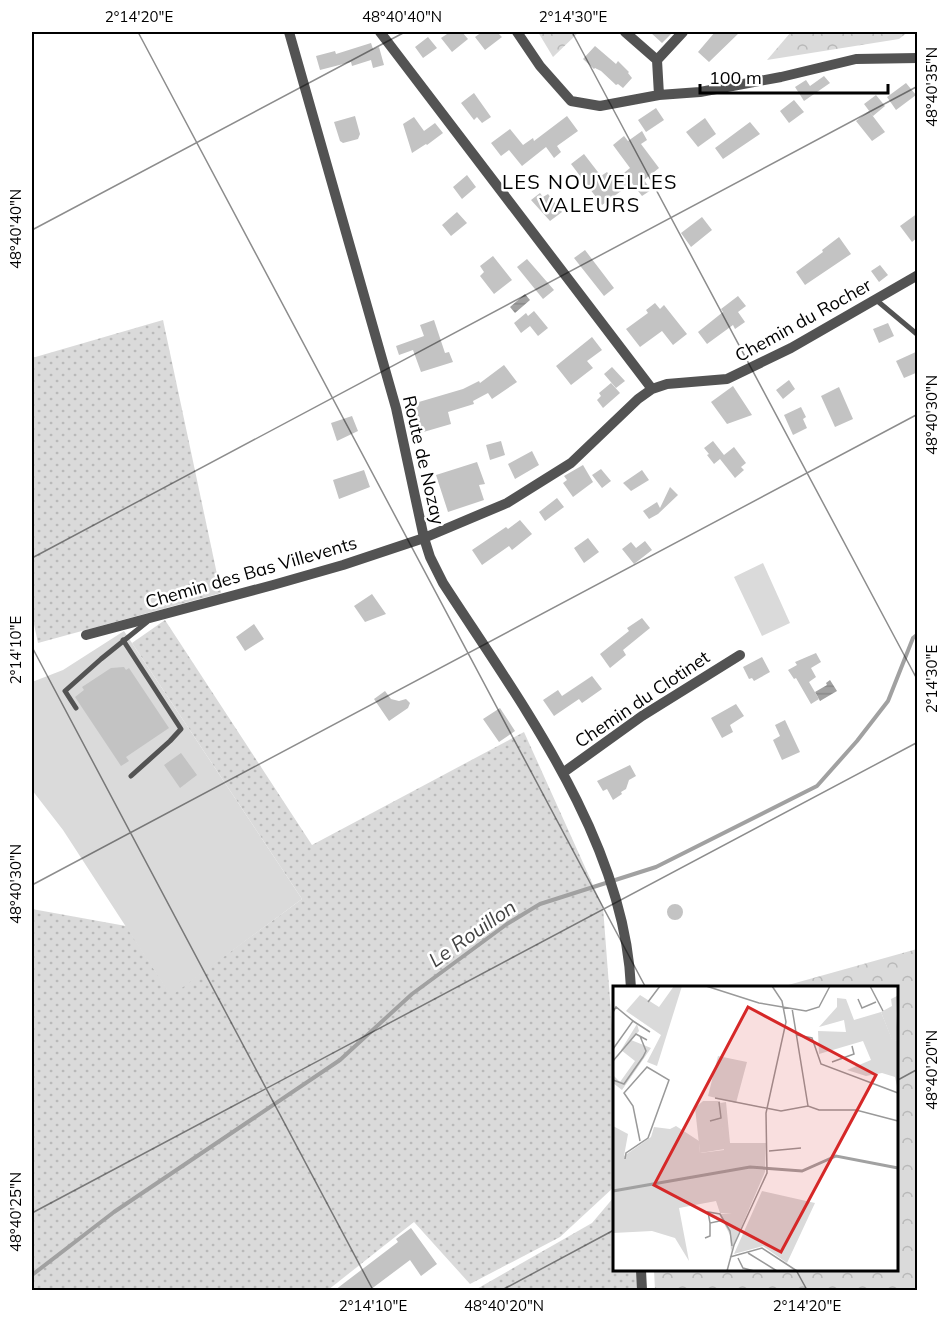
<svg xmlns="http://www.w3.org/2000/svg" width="949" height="1322" font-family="Mulish,sans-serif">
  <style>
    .grass { fill: url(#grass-dots) }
    .forest { fill: url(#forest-crowns) }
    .pitch { fill: #dadada }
    .water { fill: url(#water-rules) }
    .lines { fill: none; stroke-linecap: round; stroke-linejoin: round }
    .stream { stroke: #a1a1a1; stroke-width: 4 }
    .building { fill: #c3c3c3 }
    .service { stroke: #535353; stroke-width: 5 }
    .minor { stroke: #535353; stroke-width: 10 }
    .ticks { fill: none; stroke: #000; stroke-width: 1.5; stroke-opacity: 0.45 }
    .labels { text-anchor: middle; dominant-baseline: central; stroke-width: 5; stroke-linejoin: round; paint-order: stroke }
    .street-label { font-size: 18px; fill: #000; stroke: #fff }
    .neighbourhood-label { font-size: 20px; letter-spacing: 1.5px; fill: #000; stroke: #fff }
    .water-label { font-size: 20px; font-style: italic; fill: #424242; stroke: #fff }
    .inset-river { fill: none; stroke: #a1a1a1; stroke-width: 3 }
    .inset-road { fill: none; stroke: #999; stroke-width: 1.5 }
    .view { fill: #d62828; fill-opacity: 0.15; stroke: #d62828; stroke-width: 3 }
    .inset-edge { fill: none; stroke: #000; stroke-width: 3 }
    .neatline { fill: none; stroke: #000; stroke-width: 2 }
    .ticks-label { font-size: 15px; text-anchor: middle; fill: #000 }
  </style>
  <defs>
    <pattern id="grass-dots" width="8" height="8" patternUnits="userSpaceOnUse" patternTransform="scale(1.5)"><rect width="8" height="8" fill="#dadada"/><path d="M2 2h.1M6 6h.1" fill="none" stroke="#b9b9b9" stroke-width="1.8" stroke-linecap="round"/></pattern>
    <pattern id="forest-crowns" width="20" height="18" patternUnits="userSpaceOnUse" patternTransform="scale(1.5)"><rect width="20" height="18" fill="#dadada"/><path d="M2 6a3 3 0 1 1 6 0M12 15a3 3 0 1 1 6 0" fill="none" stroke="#b9b9b9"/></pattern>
    <pattern id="water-rules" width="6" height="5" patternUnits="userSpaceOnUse" patternTransform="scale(1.5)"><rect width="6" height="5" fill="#a1a1a1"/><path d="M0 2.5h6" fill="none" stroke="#898989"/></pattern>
  </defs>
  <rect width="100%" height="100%" fill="#fff"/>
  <!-- grass -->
  <path class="grass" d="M163,320L221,593L38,643L32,615V358Z
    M165,620L312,845L524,732L603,907L614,1052V1187L560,1237L470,1284L414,1222L328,1290H32V909L126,926L171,995L302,899L132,643Z
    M614,1197V1270H639L640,1290H475L592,1223Z"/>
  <!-- forest -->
  <path class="forest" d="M538,32H579L553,57Z
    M791,32H908L899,39L767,60Z
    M917,949V1290H655L654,1270H896V988L781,987Z"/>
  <!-- pitch -->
  <path class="pitch" d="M763,563L790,623L762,636L734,577Z
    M124,631L302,899L171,996L63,830L32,790V682L63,670Z"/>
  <!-- water -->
  <path class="water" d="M525,294L530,300L515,313L510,307Z
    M830,680L837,691L820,701L815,692L827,685L826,683Z"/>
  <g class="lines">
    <!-- stream -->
    <path class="stream" d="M32,1275L114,1212L340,1060L412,994L507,924L540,904L656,867L817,786L857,741L888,701L913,638L918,634"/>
  </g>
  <!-- building -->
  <path class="building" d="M450,32H462L468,39L452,52L441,38Z
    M482,32H497L502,37L485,50L475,37Z
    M650,32H673L662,43Z
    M715,32H740L709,62L698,52Z
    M428,37L437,48L423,58L415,47Z
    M371,43L373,49L379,47L384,65L373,68L371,60L352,66L351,62L320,70L316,56L335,51L336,54Z
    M595,46L616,64L618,61L629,72L628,73L632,78L623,88L618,84L616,85L601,71L595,68L594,69L583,59Z
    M824,76L830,83L804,101L795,87L806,80L810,86Z
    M906,83L916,95L896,110L887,97Z
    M474,93L491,117L482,123L477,117L474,120L461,103Z
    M876,95L885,106L873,116L864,104Z
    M794,100L804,112L789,123L780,111Z
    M656,108L664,120L646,132L638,120Z
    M869,111L885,132L872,141L856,121Z
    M355,116L360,134L358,139L343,143L340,141L334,122Z
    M567,116L578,131L557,146L561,152L554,158L546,147L522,166L509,150L501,156L491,143L510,129L523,145L533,138L534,141Z
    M414,117L424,131L435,123L443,133L427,145L426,144L412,153L403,124Z
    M705,118L716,134L698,147L686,132Z
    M750,122L760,134L723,159L715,148Z
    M642,131L647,140L641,144L659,168L644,180L651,190L642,196L632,183L602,205L571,164L584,154L601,176L607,172L614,181L630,168L613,145L624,136L628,141Z
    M467,175L476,187L462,199L453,187Z
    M540,193L543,197L548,194L562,212L550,221L531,200Z
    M457,212L467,223L451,236L442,225Z
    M918,213V237L912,242L900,226Z
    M702,217L712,230L691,247L681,233Z
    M839,237L851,254L805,285L796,272L823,252L822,250Z
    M585,250L614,288L604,296L574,258Z
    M493,256L512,280L494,294L480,276L484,272L480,266Z
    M527,259L554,290L543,299L517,267Z
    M880,265L888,275L879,282L871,271Z
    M738,296L746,306L738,312L745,322L735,329L733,325L707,344L698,332L723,312L721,309Z
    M655,303L660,309L664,305L687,334L673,345L662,331L640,347L626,329L648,313L646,310Z
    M534,311L548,328L538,336L530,326L521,333L514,323L526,313L528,316Z
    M434,320L445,353L449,352L453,362L421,372L413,350L399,355L396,346L424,336L420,325Z
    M888,323L894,336L879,343L873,329Z
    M592,337L602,350L587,361L593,368L571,385L556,366Z
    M918,351V372L904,378L896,361Z
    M504,365L517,382L492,399L488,393L473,401L474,404L448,412L451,424L420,433L412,404L463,389L479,381L480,383Z
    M612,367L625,381L616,388L604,374Z
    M789,380L795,389L783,399L776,390Z
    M611,383L620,393L603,408L597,400L601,396L599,393Z
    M733,386L752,415L727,424L711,402Z
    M839,387L853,419L835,427L821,396Z
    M801,407L806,417L803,419L807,428L793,435L784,415Z
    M352,416L358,431L337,441L331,423Z
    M501,441L505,455L490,460L486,445Z
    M713,441L724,455L734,447L746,463L741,467L744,470L735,478L720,459L714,464L707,455L709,454L704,448Z
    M532,451L539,465L515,479L508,464Z
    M477,462L485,484L479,485L484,500L448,512L436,475Z
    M583,465L593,482L573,497L563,483L567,480L564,476Z
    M601,469L611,481L602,488L592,475Z
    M364,470L370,487L339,499L333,480Z
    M642,470L649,480L631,491L623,483Z
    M670,487L678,495L658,514L649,519L643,511L657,502L660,508Z
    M557,498L564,507L545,521L539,512Z
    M520,520L532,534L512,550L509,546L482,565L472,550L506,527L508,529Z
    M588,538L599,552L584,563L574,548Z
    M645,541L652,550L634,564L622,549L631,542L636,548Z
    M372,594L386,614L365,622L354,606Z
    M642,618L650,628L623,650L626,655L610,668L600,654L629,631L627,628Z
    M254,624L264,639L245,651L236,637Z
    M816,653L821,662L811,668L816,677L809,682L819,699L811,704L796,678L794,679L788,670L797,665L795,662Z
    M762,657L770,672L754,681L752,678L749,679L743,667Z
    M124,667L126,670L129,668L169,728L126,757L129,761L121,766L75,697L84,690L82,687L111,668Z
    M592,676L602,689L582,703L579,699L554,716L543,700L558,690L562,696Z
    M385,691L391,699L399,701L406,699L410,703L408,708L389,721L374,699Z
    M736,704L744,716L730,725L733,732L722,738L711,718Z
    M500,708L515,731L499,742L483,719Z
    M785,720L800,752L782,760L773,740L780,736L775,725Z
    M181,753L197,775L180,788L164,765Z
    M630,765L636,776L629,780L626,789L621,792L622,794L613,800L607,789L603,791L597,781Z
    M667 912a8 8 0 1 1 16 0a8 8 0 1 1-16 0Z
    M411,1228L437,1264L421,1276L410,1260L370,1290H335L398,1242L396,1239Z"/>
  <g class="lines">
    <!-- service -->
    <path class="service" d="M875,299L918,335
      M123,640L181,729L170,741L131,776
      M76,708L65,691L101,659L147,622"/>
    <!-- minor -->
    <path class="minor" d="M289,32L396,408L424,538L430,557L443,583C520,702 625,841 631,988
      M380,32L652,389
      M517,32L540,66L571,101L600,106L659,95L700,92L781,77L856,59L918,58
      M625,32L657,60L659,95
      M657,60L683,32
      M86,635L273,585L343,565L424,538L507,503L571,463L638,399L652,389L667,384L727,379L791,348L918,275
      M564,772L642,716L740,655
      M641,1270L642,1290"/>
  </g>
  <!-- ticks -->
  <path class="ticks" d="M138,32L646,988M572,32L918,681M32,230L405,32M32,558L918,86M32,647L373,1290M32,885L918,414M896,1081L918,1069M32,1213L918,742M796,1270L807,1290M502,1290L614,1230"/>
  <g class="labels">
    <!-- street labels -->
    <g class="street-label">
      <text transform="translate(803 320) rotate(-29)">Chemin du Rocher</text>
      <text transform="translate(424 460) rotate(77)">Route de Nozay</text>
      <text transform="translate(251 572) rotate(-16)">Chemin des Bas Villevents</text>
      <text transform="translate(642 699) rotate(-34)">Chemin du Clotinet</text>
    </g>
    <!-- neighbourhood labels -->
    <g class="neighbourhood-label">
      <text x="590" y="181">LES NOUVELLES<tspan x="590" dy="23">VALEURS</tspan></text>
    </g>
    <!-- water labels -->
    <g class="water-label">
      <text transform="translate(472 933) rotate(-35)">Le Rouillon</text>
    </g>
  </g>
  <!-- overview -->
  <g transform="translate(613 986)">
    <rect width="285" height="285" fill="#fff"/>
    <path d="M61,0H69L44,80L34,76L48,49L13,25L27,9L46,21ZM284,10L283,28L285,55L279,54L268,26L279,20L278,13ZM24,38L26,45L18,54L38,62L9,104L0,97V89L7,96L22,75L8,64ZM105,70L134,76L123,117L95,110ZM113,116L117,157H153L152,186L118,265L117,249L106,228L119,227H107L103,215L66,222L76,275L62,252L39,245L0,247V140L15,148L11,170L38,151L41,141L57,143L63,140L86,155L87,167L111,164L107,117Z" fill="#dadada"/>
    <path d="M224,12L233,13L241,34L268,26L279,53L285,55V105L282,91L269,87L253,90L234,84L258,74L250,55L206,68L205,45L233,46L231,34L206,41L224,21ZM149,205L202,217L174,277L150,260L121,268Z" fill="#dadada"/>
    <path d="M90,115H107L112,163L87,167L82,122Z" fill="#dadada"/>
    <path class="inset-river" d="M0,205L137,181L189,185L223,170L285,182"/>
    <path class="inset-road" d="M93,0L146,17L193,25L206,21L217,0M257,0L270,25M245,13L249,22L263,16M35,16L47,0M179,22L195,120M0,26L3,21L20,35L0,63M20,35L37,46M184,49L199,52L208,78L285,107M0,75L23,48L34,54M219,76L241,68L239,60M0,94L11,98L30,71L33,65L27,50M102,112L168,125L195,120L206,124H243L285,135M97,135L108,132L106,116M156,165L188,162M12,173L13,167L35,152L56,94L34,81L11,107L20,120L27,155M97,237L95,226L107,228L117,245L119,260M92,252L97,250V237L111,234M135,267L164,285M117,271L149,262L184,285M125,272L130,282L141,285M114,285L121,259L154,187L153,127L173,36L169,15L159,0"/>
    <path class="view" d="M135,21L263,89L168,266L41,199Z"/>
    <rect width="285" height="285" class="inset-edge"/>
  </g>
  <!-- border -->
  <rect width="949" height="1322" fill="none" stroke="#ffffff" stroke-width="66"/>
  <!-- scale -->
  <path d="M700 84v9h188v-9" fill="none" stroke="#000000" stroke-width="3"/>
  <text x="709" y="84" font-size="18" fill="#000000" stroke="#ffffff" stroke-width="4.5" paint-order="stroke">100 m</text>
  <rect x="33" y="33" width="883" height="1256" class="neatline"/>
  <g class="ticks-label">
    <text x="139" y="22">2°14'20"E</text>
    <text x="402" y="22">48°40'40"N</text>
    <text x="573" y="22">2°14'30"E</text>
    <text transform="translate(932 87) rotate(-90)" y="5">48°40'35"N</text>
    <text transform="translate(16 229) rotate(-90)" y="5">48°40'40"N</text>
    <text transform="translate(932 415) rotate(-90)" y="5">48°40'30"N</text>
    <text transform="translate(16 650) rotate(-90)" y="5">2°14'10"E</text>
    <text transform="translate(932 679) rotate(-90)" y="5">2°14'30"E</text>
    <text transform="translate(16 884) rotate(-90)" y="5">48°40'30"N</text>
    <text transform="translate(932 1070) rotate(-90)" y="5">48°40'20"N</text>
    <text transform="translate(16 1212) rotate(-90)" y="5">48°40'25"N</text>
    <text x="373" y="1311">2°14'10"E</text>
    <text x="504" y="1311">48°40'20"N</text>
    <text x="807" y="1311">2°14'20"E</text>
  </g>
</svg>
